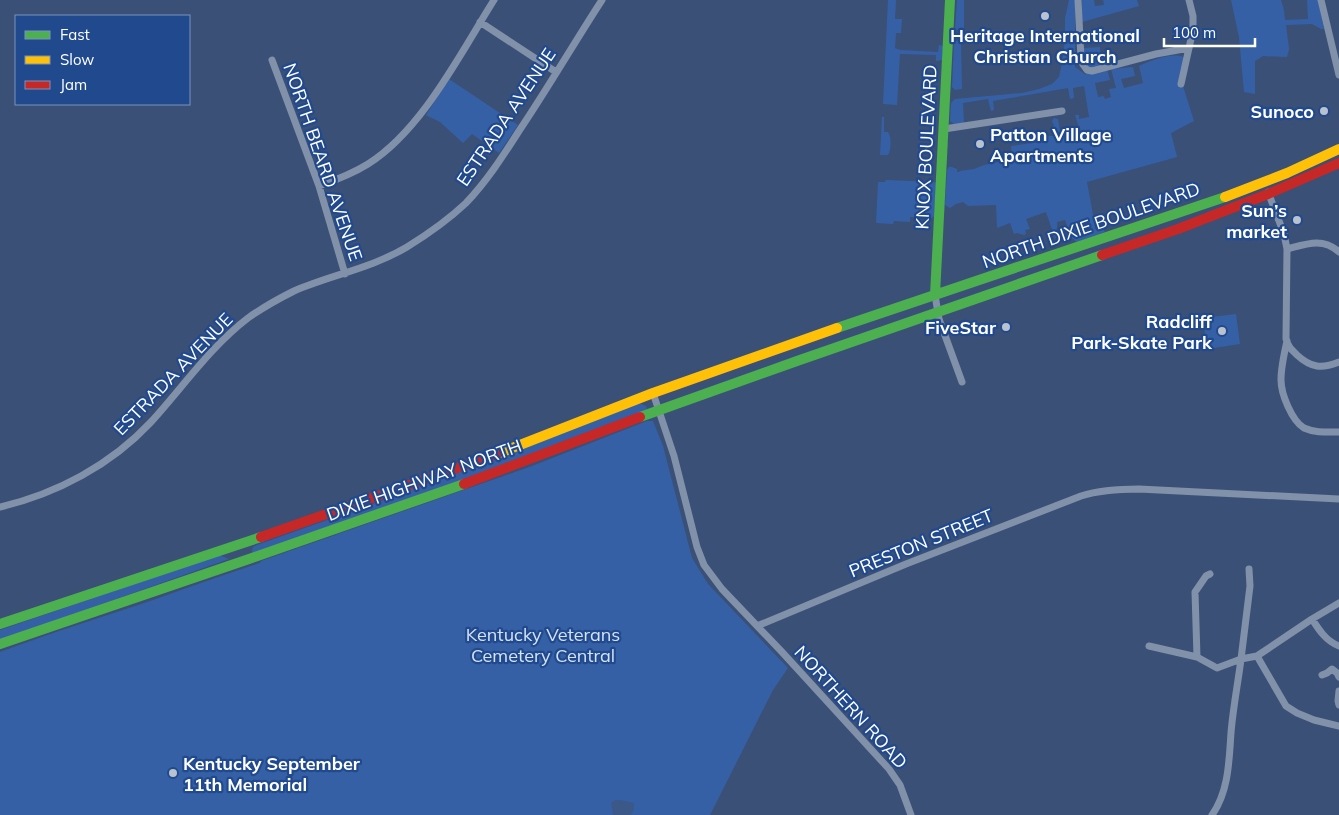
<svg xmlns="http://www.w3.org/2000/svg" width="1339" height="815" font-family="Mulish,sans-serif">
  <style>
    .green { fill: #3660a5 }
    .water { fill: #3b5888 }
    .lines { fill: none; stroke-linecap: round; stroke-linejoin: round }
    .street { stroke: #8191a9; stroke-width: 7 }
    .fast { stroke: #4caf50; stroke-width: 10 }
    .slow { stroke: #ffc107; stroke-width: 10 }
    .jam { stroke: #c62828; stroke-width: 10 }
    .poi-dot { fill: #bac2cf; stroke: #214a8e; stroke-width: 2 }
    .labels { text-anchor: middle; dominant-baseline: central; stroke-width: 4.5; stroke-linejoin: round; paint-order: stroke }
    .poi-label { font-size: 18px; font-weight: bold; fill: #fff; stroke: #214a8e; text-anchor: end }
    .street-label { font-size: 18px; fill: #fff; stroke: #214a8e }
    .park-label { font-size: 18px; fill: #d5e3f9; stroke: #214a8e }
  </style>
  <rect width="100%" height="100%" fill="#3a5076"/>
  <!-- green -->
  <path class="green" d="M888,0H896L895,19H902L901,33H896L895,48L900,50L938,52L939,45L943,46L942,60L936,61V55L900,54L897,105L883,104Z
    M957,0H964V31L958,30L955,29Z
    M1069,0H1076L1075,12V67L1086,75V73L1107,69L1110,80L1095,83L1098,97L1104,96L1105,99L1111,97L1109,89L1116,88L1111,69L1133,67L1135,76L1121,79L1124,88L1143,83L1139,66C1149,61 1173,52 1183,57L1184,60L1183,86L1194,121L1171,133L1177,157L1087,182C1090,198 1093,213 1095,229H1103L1105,232L1077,242C1069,238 1068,228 1065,220L1057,222C1058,228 1055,231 1057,237L1055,238L1046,212L1026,219L1030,229L1025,230L1026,234L1024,235L1017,233L1014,234L1010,223L997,228L996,205L968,206L963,202L956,204L950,208L945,205L947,170L949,167H952L957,169V172H959L960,171L974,169L984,165L1012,159L1011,146L1040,142V136H1058L1052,121L1054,118L1058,119L1061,137L1078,134L1077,128L1079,127L1075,115H1079V119L1089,117L1084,86L1073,88L1074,98L1070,99L1068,88L993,101L994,110L991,111L988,99L963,103L964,123L954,124L950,121L951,103L955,99L1022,93L1039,89L1052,84L1059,77L1062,63L1065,40V18Z
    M1082,0H1094L1095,6L1104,5L1103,0H1137L1139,6L1082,22Z
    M1231,0H1281L1284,10L1285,20L1308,19L1307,0H1318L1324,29H1321L1312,24L1286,25L1289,49L1287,57L1263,56L1255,61V94L1244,92L1239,37Z
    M961,40L962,89L955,90L952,87L954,43L956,41Z
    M1100,47V54L1110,53L1111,62L1089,68C1083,63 1084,55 1084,48Z
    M449,79L518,125L499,153L472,134L463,143L440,122L426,115Z
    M882,117H884V132H888C892,139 891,149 888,155H880Z
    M886,180L934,182L936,183L934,216L932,218L910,217V222L894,221L893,224L876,223L878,182H885Z
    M1236,314L1240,344L1207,349L1203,318Z
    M639,403L646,406L647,409L536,454L253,553L252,551L253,547L257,545L381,501L422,485Z
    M647,421H653L663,446L692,558L708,584L788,668L773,690L710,815H0V652C53,632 106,616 159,598C193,586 226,574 260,563L261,561L532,466Z
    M219,555L229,559L0,640V630Z"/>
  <!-- water -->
  <path class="water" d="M615,800H621L634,803V809L631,815H613L611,803Z"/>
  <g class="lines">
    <!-- street -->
    <path class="street" d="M1078,0L1081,58L1082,63L1087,70L1092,71L1156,54L1189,48
      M1321,0L1339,75
      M480,22L556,72
      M272,60L319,186L345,274
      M1181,84L1193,30V16L1189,0
      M944,129L1062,111
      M319,186C336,180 352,174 368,164C422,130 460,54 494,0
      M1268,192L1284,234L1287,249L1286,339C1289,348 1291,349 1297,355C1311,368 1322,369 1339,362
      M1287,249C1306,244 1323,237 1339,252
      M935,295L939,319L962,382
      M1287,341C1284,354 1281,367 1281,380C1281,394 1292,421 1304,428C1315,433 1327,432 1339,432
      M653,393L674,456L697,547L704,565L722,589L782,652L889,769L900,785L911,815
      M0,507C56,494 111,465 151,422C183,387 210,347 248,318C262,308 278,299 294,291C331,275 372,268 407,247C428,234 448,220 466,203C487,181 503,156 519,131C548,88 574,43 602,0
      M1210,574L1206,576L1195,592L1197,657L1217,668L1241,659L1250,586L1249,569
      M1312,619C1319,630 1326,641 1339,646
      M757,626L906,564L1081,496C1100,490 1118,489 1139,489L1339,499
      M1149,646L1197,657
      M1257,656L1286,706L1297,713L1314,720L1339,726
      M1322,675L1327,673L1332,669L1337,673L1339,677
      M1339,691L1338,701L1339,705
      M1212,815C1229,791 1229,760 1231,733C1233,708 1238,683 1241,659L1257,656L1312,619L1339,603"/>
    <!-- fast -->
    <path class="fast" d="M935,295L950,0
      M837,328L1225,197
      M640,417L797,361L1102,255
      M0,624L261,537
      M0,644L249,559L464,484"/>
    <!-- slow -->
    <path class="slow" d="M1225,197L1287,173L1339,149
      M497,454L653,393L837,328"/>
    <!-- jam -->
    <path class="jam" d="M1102,255L1178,229L1268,194L1339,163
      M464,484L640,417
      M261,537L497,454"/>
  </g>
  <!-- markers -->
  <g class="poi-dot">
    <circle cx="1045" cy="16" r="5"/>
    <circle cx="1324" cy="111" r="5"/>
    <circle cx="980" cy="144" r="5"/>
    <circle cx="1297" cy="220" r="5"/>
    <circle cx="1006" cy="327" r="5"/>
    <circle cx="1222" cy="331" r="5"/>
    <circle cx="173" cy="773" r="5"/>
  </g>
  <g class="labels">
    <!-- poi labels -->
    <g class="poi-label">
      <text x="1045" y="35" text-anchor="middle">Heritage International<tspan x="1045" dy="21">Christian Church</tspan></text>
      <text x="1314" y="111">Sunoco</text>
      <text x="990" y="134" text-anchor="start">Patton Village<tspan x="990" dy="21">Apartments</tspan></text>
      <text x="1287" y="210">Sun’s<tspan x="1287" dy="21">market</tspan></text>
      <text x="1212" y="321">Radcliff<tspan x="1212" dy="21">Park-Skate Park</tspan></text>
      <text x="996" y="327">FiveStar</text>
      <text x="183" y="763" text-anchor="start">Kentucky September<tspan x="183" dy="21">11th Memorial</tspan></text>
    </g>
    <!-- street labels -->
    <g class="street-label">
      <text transform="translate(506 117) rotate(-56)">ESTRADA AVENUE</text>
      <text transform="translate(926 147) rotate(-87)">KNOX BOULEVARD</text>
      <text transform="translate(323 162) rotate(71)">NORTH BEARD AVENUE</text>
      <text transform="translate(1091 225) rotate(-19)">NORTH DIXIE BOULEVARD</text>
      <text transform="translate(173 374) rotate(-46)">ESTRADA AVENUE</text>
      <text transform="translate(424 480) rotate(-20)">DIXIE HIGHWAY NORTH</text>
      <text transform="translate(921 543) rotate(-22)">PRESTON STREET</text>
      <text transform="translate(851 707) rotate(48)">NORTHERN ROAD</text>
    </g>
    <!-- park labels -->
    <g class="park-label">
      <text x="543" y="634">Kentucky Veterans<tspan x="543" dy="21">Cemetery Central</tspan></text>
    </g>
  </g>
  <!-- legend -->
  <rect x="15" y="15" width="175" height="90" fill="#214a8e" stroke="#7a92bb"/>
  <rect x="25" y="31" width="25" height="8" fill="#4caf50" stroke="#7a92bb"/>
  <text x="60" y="40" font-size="15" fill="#ffffff">Fast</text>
  <rect x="25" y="56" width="25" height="8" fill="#ffc107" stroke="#7a92bb"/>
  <text x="60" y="65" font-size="15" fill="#ffffff">Slow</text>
  <rect x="25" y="81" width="25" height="8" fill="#c62828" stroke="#7a92bb"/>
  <text x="60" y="90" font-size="15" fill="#ffffff">Jam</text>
  <!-- scale -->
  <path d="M1164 38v8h91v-8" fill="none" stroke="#ffffff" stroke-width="2.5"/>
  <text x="1172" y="38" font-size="15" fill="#ffffff" stroke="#214a8e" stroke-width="4" paint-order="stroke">100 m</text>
</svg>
